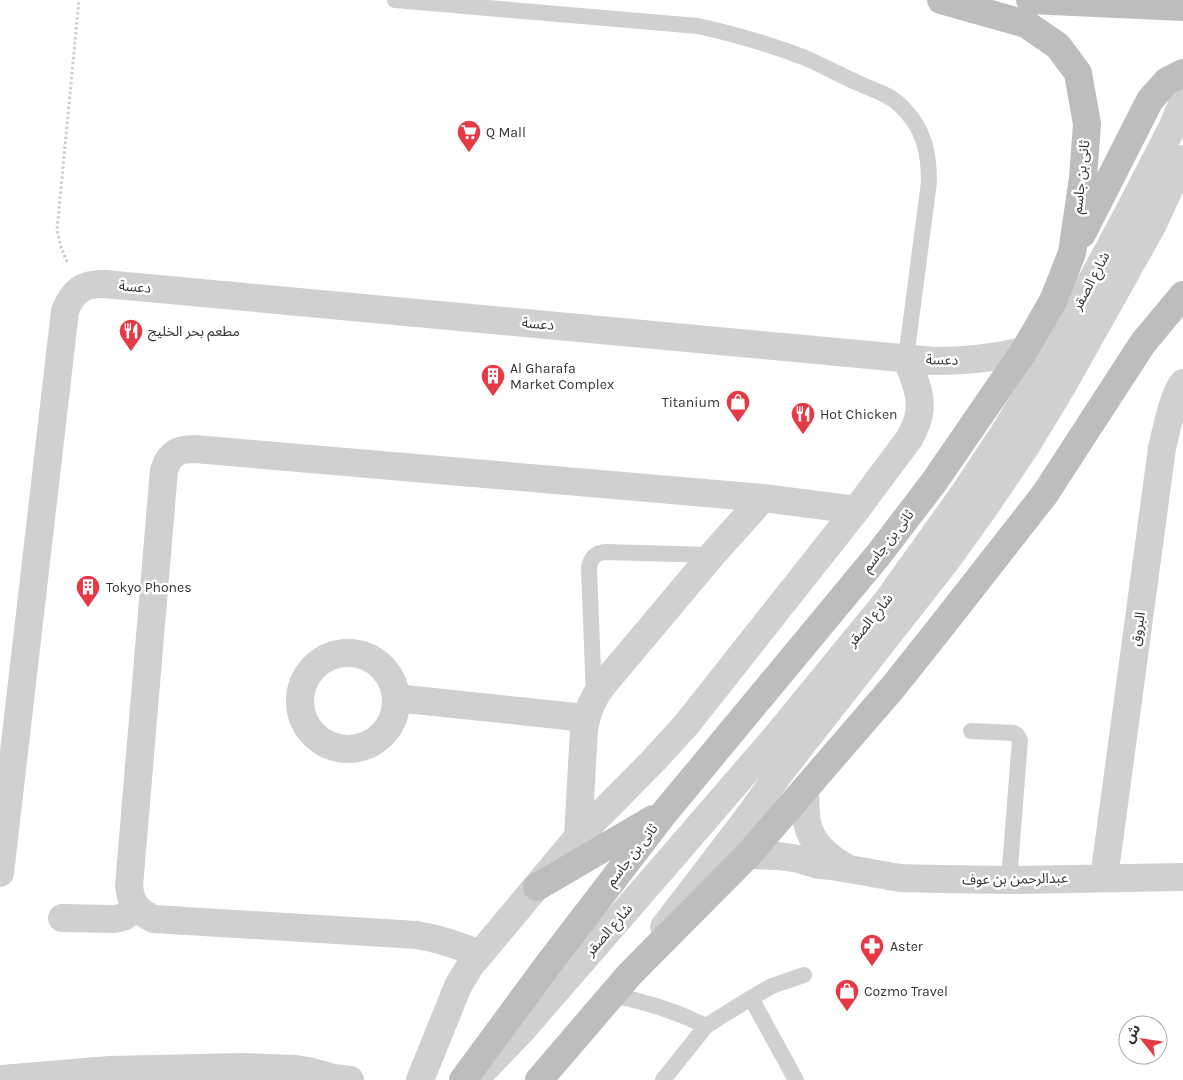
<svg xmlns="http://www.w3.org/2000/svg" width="1183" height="1080" font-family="Karla,'Noto Sans Arabic',sans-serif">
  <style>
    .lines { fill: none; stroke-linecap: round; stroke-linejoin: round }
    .path { stroke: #cdcdcd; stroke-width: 3; stroke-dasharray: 2.5 2.5; stroke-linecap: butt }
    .service { stroke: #d0d0d0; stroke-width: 16 }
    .minor { stroke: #d0d0d0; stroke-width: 28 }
    .tertiary { stroke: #d0d0d0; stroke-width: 28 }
    .secondary { stroke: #bdbdbd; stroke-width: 28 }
    .labels { text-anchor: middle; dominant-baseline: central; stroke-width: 5; stroke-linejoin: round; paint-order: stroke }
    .poi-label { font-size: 14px; fill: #333; stroke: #fff; text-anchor: start }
    .street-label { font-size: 14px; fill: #333; stroke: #fff }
  </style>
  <rect width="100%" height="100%" fill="#fff"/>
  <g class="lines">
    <!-- path -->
    <path class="path" d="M67,262L61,247L57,230L79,0"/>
    <!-- service -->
    <path class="service" d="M395,0L698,26C734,34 769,44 803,57C822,65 840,75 858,83C873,90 889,94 901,106C924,128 929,152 929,182L906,358
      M594,697L589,568C591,557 595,553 606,552L712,555
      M971,731L1014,733L1017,735L1020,740L1009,880
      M611,995C645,1001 675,1011 706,1026
      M751,998L796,1080
      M663,1080L706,1026L751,998L772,986L804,975"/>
    <!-- minor -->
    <path class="minor" d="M300 701a48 48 0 1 1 96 0a48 48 0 1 1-96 0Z
      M396,698L586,718
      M805,791C806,801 805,812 807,822C811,844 828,857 847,868
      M578,837L584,729C587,712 592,699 602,686L712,555L763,498
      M748,855L779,856L799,859L819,865L832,866L900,878L940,879L1009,880L1183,877
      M0,873L65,311C73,291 83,283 105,284L934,361C965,361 994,358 1024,351
      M1104,878L1162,448C1167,428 1172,399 1183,383
      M62,918L115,919L123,917L136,908
      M479,954C459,945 439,939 417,935L154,919C137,911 131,904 129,886L164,470C170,453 178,449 195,449L763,498L856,510
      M0,1079L110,1070L244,1067L295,1069L308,1071L334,1078L350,1080
      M420,1080L458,986L470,966L578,837L654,760L686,725L856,510L909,439C921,418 923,404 915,381C912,373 910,366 906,358"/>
    <!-- tertiary -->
    <path class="tertiary" d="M664,927L746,820L782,770L946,561L987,504L1026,446L1063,385L1152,226L1183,159
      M475,1079L522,1030L667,863L774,739L887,601L965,492L1004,433L1041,372L1083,297L1127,215L1172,128L1183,102"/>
    <!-- secondary -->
    <path class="secondary" d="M1030,0L1183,7
      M1082,234L1150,100L1167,81L1183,73
      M537,887L653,819
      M463,1080L550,962L665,812L879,554L934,482L1024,351L1053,301L1072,253L1083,178L1087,124L1078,73L1058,46L1026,24L941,0
      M539,1080L629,975L748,855L894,686L944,623L1045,494L1143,343L1183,295"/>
  </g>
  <!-- icons -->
  <defs>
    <symbol id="supermarket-pin" viewBox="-11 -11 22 30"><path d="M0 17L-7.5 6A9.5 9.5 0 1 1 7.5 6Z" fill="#e63946" stroke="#fff"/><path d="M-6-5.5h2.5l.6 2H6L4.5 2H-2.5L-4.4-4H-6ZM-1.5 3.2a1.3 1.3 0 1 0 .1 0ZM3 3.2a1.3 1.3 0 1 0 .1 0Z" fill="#fff"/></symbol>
    <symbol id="restaurant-pin" viewBox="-11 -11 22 30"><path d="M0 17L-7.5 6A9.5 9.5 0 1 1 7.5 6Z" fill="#e63946" stroke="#fff"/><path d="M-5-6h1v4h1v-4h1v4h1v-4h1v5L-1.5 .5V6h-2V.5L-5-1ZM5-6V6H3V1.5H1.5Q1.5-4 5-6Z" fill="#fff"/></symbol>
    <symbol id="building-pin" viewBox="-11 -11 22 30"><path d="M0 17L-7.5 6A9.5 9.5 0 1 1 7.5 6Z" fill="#e63946" stroke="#fff"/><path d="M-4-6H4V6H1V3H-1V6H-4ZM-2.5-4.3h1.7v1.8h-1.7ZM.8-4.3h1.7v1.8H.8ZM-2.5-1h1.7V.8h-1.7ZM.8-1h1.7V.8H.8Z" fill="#fff"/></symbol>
    <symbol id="shop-pin" viewBox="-11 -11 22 30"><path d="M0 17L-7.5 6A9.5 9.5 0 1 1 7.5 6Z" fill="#e63946" stroke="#fff"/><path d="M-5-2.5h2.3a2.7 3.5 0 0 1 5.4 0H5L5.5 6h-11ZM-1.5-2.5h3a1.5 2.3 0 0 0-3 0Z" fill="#fff"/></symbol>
    <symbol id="pharmacy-pin" viewBox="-11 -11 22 30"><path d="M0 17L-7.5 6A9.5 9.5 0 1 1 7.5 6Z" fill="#e63946" stroke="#fff"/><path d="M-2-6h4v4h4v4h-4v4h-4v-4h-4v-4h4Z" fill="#fff"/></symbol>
  </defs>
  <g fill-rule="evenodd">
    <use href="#supermarket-pin" x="455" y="118" width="28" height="38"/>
    <use href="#restaurant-pin" x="117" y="317" width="28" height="38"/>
    <use href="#building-pin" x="479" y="362" width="28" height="38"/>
    <use href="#shop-pin" x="724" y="388" width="28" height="38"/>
    <use href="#restaurant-pin" x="789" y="400" width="28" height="38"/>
    <use href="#building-pin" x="74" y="573" width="28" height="38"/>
    <use href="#pharmacy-pin" x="858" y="932" width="28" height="38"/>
    <use href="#shop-pin" x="833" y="977" width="28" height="38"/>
  </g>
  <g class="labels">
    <!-- poi labels -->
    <g class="poi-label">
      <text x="486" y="132">Q Mall</text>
      <text x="148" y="331">مطعم بحر الخليج</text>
      <text x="510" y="368">Al Gharafa<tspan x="510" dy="16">Market Complex</tspan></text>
      <text x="720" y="402" text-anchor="end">Titanium</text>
      <text x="820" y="414">Hot Chicken</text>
      <text x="106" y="587">Tokyo Phones</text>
      <text x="890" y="946">Aster</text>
      <text x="864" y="991">Cozmo Travel</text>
    </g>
    <!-- street labels -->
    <g class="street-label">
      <text transform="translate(1081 177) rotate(-84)">ثانى بن جاسم</text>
      <text transform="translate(1091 281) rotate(-62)">شارع الصقر</text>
      <text transform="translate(135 287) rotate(5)">دعسة</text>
      <text transform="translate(538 324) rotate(5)">دعسة</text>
      <text transform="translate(942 360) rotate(1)">دعسة</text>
      <text transform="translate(888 541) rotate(-52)">ثانى بن جاسم</text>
      <text transform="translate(870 620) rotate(-51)">شارع الصقر</text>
      <text transform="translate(1138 629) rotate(-82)">البروق</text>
      <text transform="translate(632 855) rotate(-52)">ثانى بن جاسم</text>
      <text transform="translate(1015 879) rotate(-1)">عبدالرحمن بن عوف</text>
      <text transform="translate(609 930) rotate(-49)">شارع الصقر</text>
    </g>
  </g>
  <!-- north arrow -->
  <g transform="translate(1143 1040) rotate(300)"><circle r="24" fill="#ffffff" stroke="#adadad"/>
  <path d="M0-4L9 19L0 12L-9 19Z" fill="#e63946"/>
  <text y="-8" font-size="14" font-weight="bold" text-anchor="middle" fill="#333333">ش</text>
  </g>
</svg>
